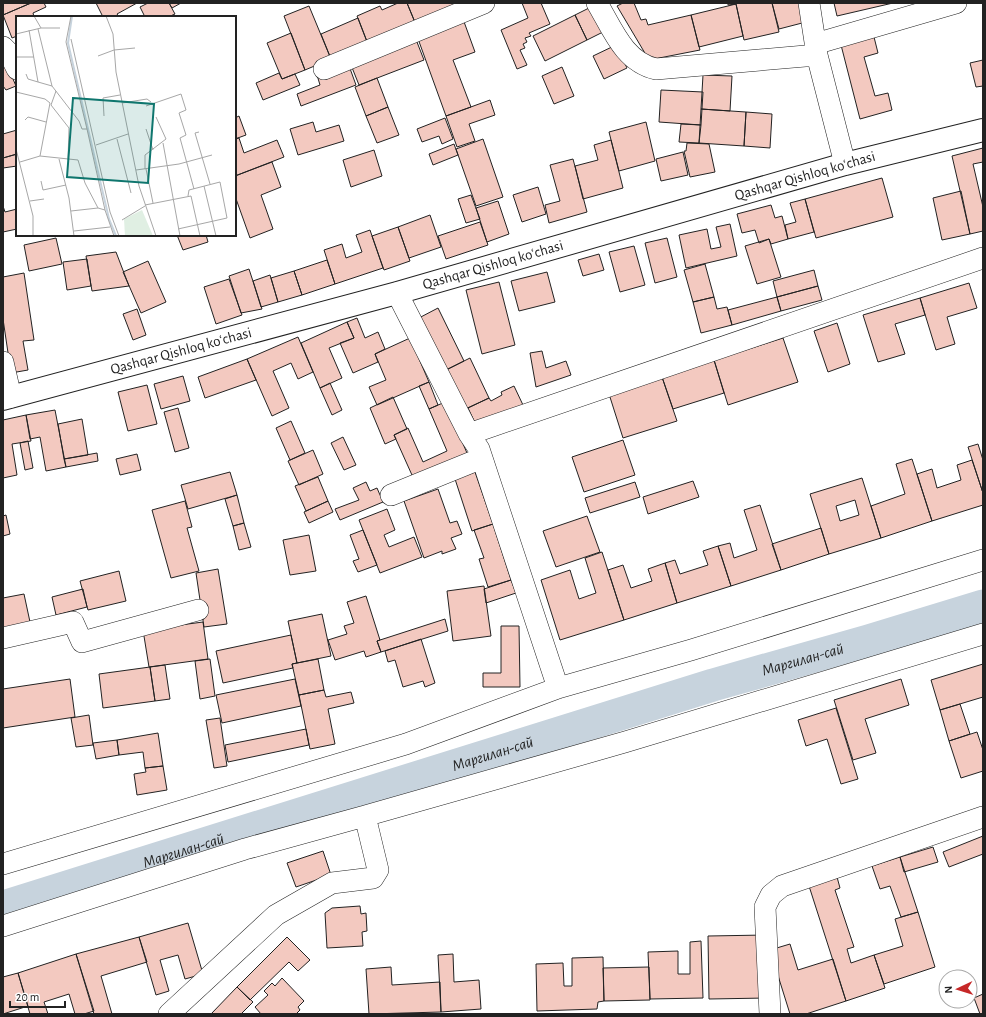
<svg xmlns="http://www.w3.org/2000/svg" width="986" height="1017" font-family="'Alegreya Sans',sans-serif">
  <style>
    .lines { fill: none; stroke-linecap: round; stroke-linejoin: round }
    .river { stroke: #c7d3dd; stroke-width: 33 }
    .building { fill: #f3c9c0; stroke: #222; fill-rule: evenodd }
    .minor-casing { stroke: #222; stroke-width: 22 }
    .major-casing { stroke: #222; stroke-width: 24 }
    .minor { stroke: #fff; stroke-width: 21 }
    .major { stroke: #fff; stroke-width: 22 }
    .labels { text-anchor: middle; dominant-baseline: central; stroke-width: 3; stroke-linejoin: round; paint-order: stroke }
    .street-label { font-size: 15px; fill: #222; stroke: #fff }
    .water-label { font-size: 16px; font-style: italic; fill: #222; stroke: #fff }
    .inset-river { fill: none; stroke: #c7d3dd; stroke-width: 2 }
    .inset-road { fill: none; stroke: #a7a7a7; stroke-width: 1 }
    .view { fill: #0f766e; fill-opacity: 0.15; stroke: #0f766e; stroke-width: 2 }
    .inset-edge { fill: none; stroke: #222; stroke-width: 2 }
  </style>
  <rect width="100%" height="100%" fill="#fff"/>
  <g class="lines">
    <!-- river -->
    <path class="river" id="s1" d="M3,907L713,685L868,641L983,606"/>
  </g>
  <!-- building -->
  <path class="building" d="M3,3H31L3,15Z
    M31,3H44L46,7L33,13L34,17H17V36L12,38L3,15Z
    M96,3H137L117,14L119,17H103Z
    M148,3H169L175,14L168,17H145L140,7Z
    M169,3H181L172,8Z
    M398,3H407L417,27L369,47L357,16L380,6L382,10Z
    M407,3H466L416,25Z
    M522,3H541L550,24L529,33L531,36L525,38L527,42L523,44L525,48L520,50L527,65L517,69L501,30L528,18Z
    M623,3H634L641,20L646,19L648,25L691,15L700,50L649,60L617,6Z
    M728,3H772L779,32L744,40L736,4L728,5Z
    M772,3H801L806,22L779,29Z
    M834,3H893L837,16Z
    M736,4L743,36L699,47L691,15Z
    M309,6L331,59L305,70L284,16Z
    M593,6L605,31L587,40L575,15Z
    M575,15L587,40L545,61L533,36Z
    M358,18L368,44L331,59L321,34Z
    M463,19L475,52L453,60L471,107L446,116L417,36Z
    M291,33L305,70L282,79L267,43Z
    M415,37L424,60L359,85L351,65Z
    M874,37L878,53L864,57L875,96L888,93L892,110L860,119L841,45Z
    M616,45L627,68L604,79L593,56Z
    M3,56L16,86L6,90L3,86Z
    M983,60V86L976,87L970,63Z
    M348,63L356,85L301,106L297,94L320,85L317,75Z
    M562,67L574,96L554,104L542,76Z
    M279,73L282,79L295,74L300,85L263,100L256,83Z
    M703,75L732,76L730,111L701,109Z
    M377,78L388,107L366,116L355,87Z
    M661,90L703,92L701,125L659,122Z
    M490,100L495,115L469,124L475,141L457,147L446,116Z
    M388,107L399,135L377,143L366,116Z
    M701,109L746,112L744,146L699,143Z
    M746,112L772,114L770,148L744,146Z
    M239,116L246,135L235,139V118Z
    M445,118L453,139L442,144L439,136L422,142L417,129Z
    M313,122L316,132L339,125L344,141L298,155L290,129Z
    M646,122L655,161L619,171L609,132Z
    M681,124L701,125L699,143L679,142Z
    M17,130V154L3,158V134Z
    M239,138L244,153L277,140L284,157L235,176V139Z
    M483,139L503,197L476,206L456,149Z
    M611,140L623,188L583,199L575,166L598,160L594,145Z
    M687,143L709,144L715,172L690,177L684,151H686Z
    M454,144L458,155L433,165L429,154Z
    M983,148V162L973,164L983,207V231L970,234L952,156Z
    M374,150L382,176L351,187L343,160Z
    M683,152L688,175L661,181L656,159Z
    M17,154V166L3,168V158Z
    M573,159L587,212L549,223L545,205L560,201L550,165Z
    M272,162L281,187L261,195L273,229L250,238L235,196V176Z
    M882,178L893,217L816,238L805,199Z
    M538,187L546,214L522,222L513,195Z
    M961,191L970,234L942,240L933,198Z
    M471,195L480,219L466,223L458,199Z
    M805,199L814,232L788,239L785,225L796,222L790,203Z
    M498,201L509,234L487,242L476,208Z
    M771,205L775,218L782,216L788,239L771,244L769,239L759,243L755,230L742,233L737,214Z
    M3,206L5,212L17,209V229L3,232Z
    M430,215L441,247L409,258L398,227Z
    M480,222L488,245L446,259L438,236Z
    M730,224L737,256L686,268L679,235L707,229L711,249L721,247L716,227Z
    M398,227L410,261L384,270L372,236Z
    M370,230L383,268L335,284L324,250L342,244L346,258L362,252L356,235Z
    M177,235H206L208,242L183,250Z
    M56,238L62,264L29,271L24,245Z
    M667,238L677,277L655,283L645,243Z
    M769,239L781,277L757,284L745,246Z
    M634,246L645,285L620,292L609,252Z
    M116,252L129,286L92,291L86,256Z
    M599,254L604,270L583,276L578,260Z
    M87,259L91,286L67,290L63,262Z
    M327,260L335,284L302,295L294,271Z
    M148,261L166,302L141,313L123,272Z
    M705,264L714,297L693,302L684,270Z
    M249,269L262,309L241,313L229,276Z
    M814,270L818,286L777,297L773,281Z
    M294,271L302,295L278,302L271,278Z
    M547,272L555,302L519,311L511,281Z
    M24,273L34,340L23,341L28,370L11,373L3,319V277Z
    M270,275L278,302L261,307L253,281Z
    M229,279L242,315L216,324L204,287Z
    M499,282L515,345L482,354L466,290Z
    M969,283L977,308L947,317L955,344L936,350L920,298Z
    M818,286L822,300L781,311L777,297Z
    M714,297L717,309L727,307L732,325L701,333L693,302Z
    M777,297L781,311L732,325L728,310Z
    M920,298L925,315L895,324L905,354L878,362L863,315Z
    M438,308L464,361L442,372L417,319Z
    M137,309L146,335L133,340L123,314Z
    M357,318L365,338L378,332L385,349L375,354L378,362L353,373L340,343L354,338L347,322Z
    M347,322L354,338L329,348L342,378L320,388L301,343Z
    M837,323L850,364L828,372L814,331Z
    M298,337L313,372L298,379L291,363L273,371L289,408L272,416L247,359Z
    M410,338L429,382L377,405L369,387L386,380L375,354Z
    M783,338L798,382L728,405L714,360Z
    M542,351L546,368L566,361L571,375L536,387L530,353Z
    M470,358L489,398L461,411L442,372Z
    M247,359L256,380L205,398L198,377Z
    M714,360L724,393L673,409L662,377Z
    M183,376L190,401L161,409L154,384Z
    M662,377L677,421L623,438L609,394Z
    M429,382L438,405L429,409L419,386Z
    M330,383L342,410L332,415L320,388Z
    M147,385L157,424L128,431L118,392Z
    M514,386L523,405L477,427L468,408L489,398L491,401L502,395L501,392Z
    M393,397L407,429L394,435L396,439L385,444L370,408Z
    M445,402L470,460L416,484L394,435L408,428L423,462L447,451L429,409Z
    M178,408L189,448L175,452L164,412Z
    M55,410L66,467L46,471L40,437L30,439L26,415Z
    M26,415L31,441L12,444L17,475L3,478V420Z
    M82,419L88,455L64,459L58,424Z
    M291,421L305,453L290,460L276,428Z
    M343,437L356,465L344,470L331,443Z
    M623,440L635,475L584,492L572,457Z
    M28,441L33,468L25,470L20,443Z
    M978,444L983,460V493L968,447Z
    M313,450L323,474L299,485L288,461Z
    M97,453L98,461L66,467L64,459Z
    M137,454L141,470L120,475L116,459Z
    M912,459L932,521L881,538L871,506L905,494L896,464Z
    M972,460L983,493V505L932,521L917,474L932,469L937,488L961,480L957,465Z
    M230,472L237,495L188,509L181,485Z
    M475,472L493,524L472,531L455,479Z
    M318,477L328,501L306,511L295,486Z
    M862,478L881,538L829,554L810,494ZM855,500L859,515L840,521L836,506Z
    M693,481L699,497L648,514L643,497Z
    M366,482L370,491L377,488L383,502L340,520L335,509L359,500L353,488Z
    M635,482L640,497L590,513L585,498Z
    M438,489L450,523L457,521L462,534L451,538L456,549L442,554V551L424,558L404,501Z
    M237,495L244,523L233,526L225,499Z
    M185,501L192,527L187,528L199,571L171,578L152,510Z
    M328,501L333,512L309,523L304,512Z
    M760,505L781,570L731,586L718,546L730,543L734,558L757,550L744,510Z
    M387,509L395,530L384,535L389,547L414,537L422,557L380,573L359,520Z
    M6,515L10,534L3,536V516Z
    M587,516L600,552L556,567L543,531Z
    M244,523L251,547L239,550L233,526Z
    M493,524L511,580L488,587L479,559L484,558L474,530Z
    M821,528L829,554L781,570L772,544Z
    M363,530L377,565L358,572L353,561L359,559L350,535Z
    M309,535L316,571L290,575L283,540Z
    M718,546L731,586L677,603L665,563L675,560L680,574L708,565L703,551Z
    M602,552L624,620L560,640L541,580L570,570L579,599L596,593L585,558Z
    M665,563L677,603L624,620L608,570L623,565L631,588L652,581L648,569Z
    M218,569L227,624L204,627L196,573Z
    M119,571L126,601L88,610L80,581Z
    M511,580L516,593L486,603L484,589Z
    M484,586L491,636L453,641L447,591Z
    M83,589L87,607L56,615L52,597Z
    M24,594L30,622L3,628V598Z
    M366,596L380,640L377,641L381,652L366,657L364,651L335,660L328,640L347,634L344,626L354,623L347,602Z
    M322,614L331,656L297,663L288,621Z
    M445,619L448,631L381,652L377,641Z
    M203,622L208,659L149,667L143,630Z
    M501,626H519L520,687H483V673H501Z
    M291,635L297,663L292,664L293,668L223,683L216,651Z
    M421,639L435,683L425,687L423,681L403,687L395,660L388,662L385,651Z
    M210,659L215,696L200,699L195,661Z
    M318,659L324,690L299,695L292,664Z
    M983,664V697L940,710L931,680Z
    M165,665L170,699L155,701L150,667Z
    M150,667L155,701L103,708L99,674Z
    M70,679L75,717L3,728V689Z
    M295,679L301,706L222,723L216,695Z
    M901,679L909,705L865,719L876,753L853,760L834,700Z
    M324,690L326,697L351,692L354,703L328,709L335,744L310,749L299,695Z
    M960,704L970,734L949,741L940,710Z
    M836,708L858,779L841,784L827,739L806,746L798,720Z
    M89,715L93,745L76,747L71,718Z
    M220,718L227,766L214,768L206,720Z
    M306,729L309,745L228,762L225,745Z
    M977,732L983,750V771L961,778L949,741Z
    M158,733L163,766L145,768L143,752L119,755L117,740Z
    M117,740L119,755L96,759L93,743Z
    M163,766L167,790L137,795L134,774L146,772L145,768Z
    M983,836V854L949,867L943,852Z
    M933,847L938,862L904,872L900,857Z
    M323,851L331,875L296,887L287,863Z
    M900,857L918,912L901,917L890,886L880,889L872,866Z
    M837,877L840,888L835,890L854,947L847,949L851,963L874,955L885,988L846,1001L809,886Z
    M360,906L361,914L366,913L367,931L362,932L363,946L327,948L325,913L332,908Z
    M918,912L935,967L884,984L874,955L903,946L895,919Z
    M188,923L203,974L185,979L178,955L160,960L169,991L156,995L139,937Z
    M766,935L767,998L709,999L708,936Z
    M139,937L147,962L101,976L112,1014H94L76,954Z
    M287,937L310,960L298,971L289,962L250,1000L237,987Z
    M701,941L703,998L650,999L648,952L678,951V974H690V942Z
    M790,944L798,970L833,959L846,1001L806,1014H790L770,950Z
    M76,954L94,1011L84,1014H75L69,994L44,1002L48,1014H30L18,973Z
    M453,954L454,982L479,980L481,1009L441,1012L438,955Z
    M603,957L604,1001L598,1002L597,1009L537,1011L536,964L563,963L564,986H572V958Z
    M391,967L392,985L440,982L441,1012L369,1014L366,969Z
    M649,967L650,1000L604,1001L603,968Z
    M18,973L28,1006L3,1014V977Z
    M282,978L304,1001L298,1007L300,1010L296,1014H261L255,1007L268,995L264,991L272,983L275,986Z
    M237,987L253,1002L241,1014H211Z
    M983,994V1014H980L974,998Z"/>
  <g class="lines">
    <defs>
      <path id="minor" d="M597,3C612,28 624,62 656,69L817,55
        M809,3L817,55L845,164
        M815,44L956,3
        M3,47L9,53L17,69
        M324,69L484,3
        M397,293L469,434L479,449L558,688
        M3,362L11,397
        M469,434L983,258
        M391,495L482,458
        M3,638L73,622L82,642L198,610
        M365,816L625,742L983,634
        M3,864L406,744L558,688L691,650L983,560
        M3,926L245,849L365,816L378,870L373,878L332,883L276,915L169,1014
        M770,1014L765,907L771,895L782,886L983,817"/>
      <path id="major" d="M3,399L397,293L845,164L983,130"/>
    </defs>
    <!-- minor casing -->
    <use href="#minor" class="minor-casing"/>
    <!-- major casing -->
    <use href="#major" class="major-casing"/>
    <!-- minor -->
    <use href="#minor" class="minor"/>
    <!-- major -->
    <use href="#major" class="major"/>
  </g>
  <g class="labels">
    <!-- street labels -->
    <g class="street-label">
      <text transform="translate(805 176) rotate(-16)">Qashqar Qishloq koʻchasi</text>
      <text transform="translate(493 265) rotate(-16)">Qashqar Qishloq koʻchasi</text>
      <text transform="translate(181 351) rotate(-15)">Qashqar Qishloq koʻchasi</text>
    </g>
    <!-- water labels -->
    <g class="water-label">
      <text stroke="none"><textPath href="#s1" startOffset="837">Маргилан-сай</textPath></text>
      <text stroke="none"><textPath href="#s1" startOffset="513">Маргилан-сай</textPath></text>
      <text stroke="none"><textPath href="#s1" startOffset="189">Маргилан-сай</textPath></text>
    </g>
  </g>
  <!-- overview -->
  <g transform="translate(16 16)">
    <rect width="220" height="220" fill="#fff"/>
    <path d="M126,194L137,220H109L108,203Z" fill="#e0efe3"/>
    <path class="inset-river" d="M56,0L52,27L93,203L100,220"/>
    <path class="inset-road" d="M18,0L25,12M90,0L97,18L100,56L123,170L140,220M22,13L36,70M13,14L22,66L36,70L63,105L66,113H71L50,26L55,0M0,18L25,12H44M55,23L94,196L103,220M82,40L98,34L119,32M0,41H18M10,58L12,63L22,66M40,75L35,89L53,112L52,144M0,76L29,83L34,87L24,140M106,87L131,83L135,86M130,90L165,78L170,94L163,97L170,119L164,122L178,173M88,100L87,82L104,79M9,104L12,101L30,106M71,113L89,194M130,113L137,134M183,116L179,117L194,168M101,123L115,177M147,127L164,220M80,129L112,118M0,133L17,200V220M43,143L53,182L58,220M4,146L24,140L62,144L69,167L82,192M129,153V139L150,123L140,101M130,153L137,187M120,154L163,148L196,139M25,165L27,174L50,169M188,170L200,220M14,185L28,183M129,189L175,180L184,220M55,195L82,192L89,194L98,220M106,204L129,190M162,213L211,202L204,166L173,174L172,180M58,215L94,211"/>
    <path class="view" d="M57,82L138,88L132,167L51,161Z"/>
    <rect width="220" height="220" class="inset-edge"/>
  </g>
  <!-- border -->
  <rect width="986" height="1017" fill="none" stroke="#222222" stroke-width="8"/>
  <!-- north arrow -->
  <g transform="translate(958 989) rotate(266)"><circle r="19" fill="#ffffff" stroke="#a7a7a7"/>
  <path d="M0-3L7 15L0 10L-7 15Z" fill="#c62828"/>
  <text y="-6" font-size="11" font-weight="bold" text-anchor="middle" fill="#222222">N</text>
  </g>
  <!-- scale -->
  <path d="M10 1001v6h55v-6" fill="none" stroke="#222222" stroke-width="2"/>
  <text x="16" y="1001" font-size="12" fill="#222222" stroke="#ffffff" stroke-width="3" paint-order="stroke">20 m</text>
</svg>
